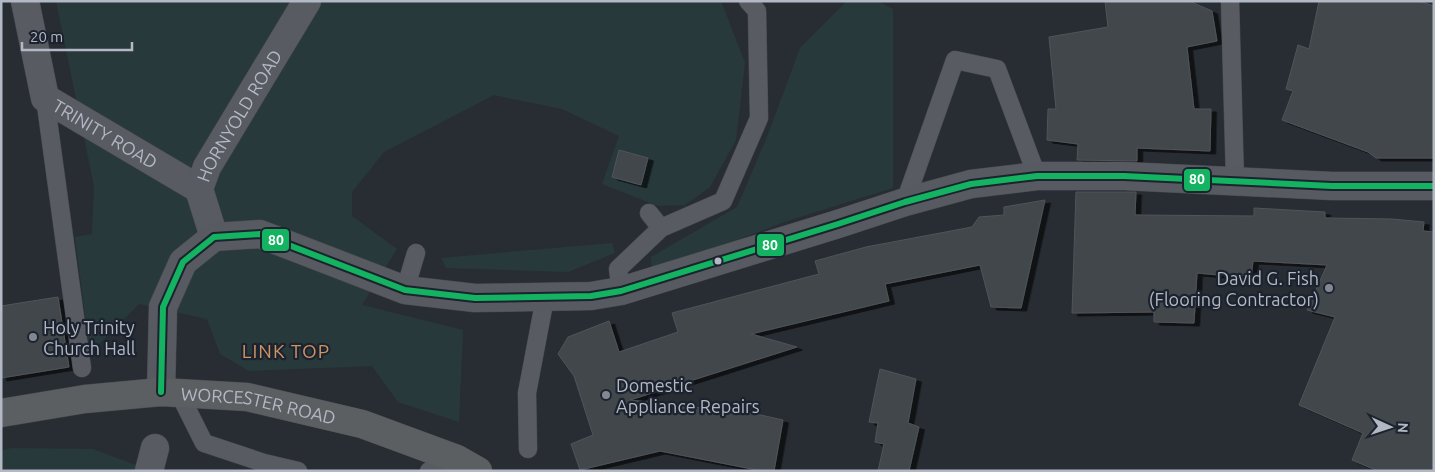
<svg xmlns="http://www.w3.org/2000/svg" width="1435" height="472" font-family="Ubuntu,sans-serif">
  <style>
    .green { fill: #28393b }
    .building { fill: #42464c; stroke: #50545b; filter: url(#shadow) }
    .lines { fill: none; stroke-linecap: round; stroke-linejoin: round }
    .lane-casing { stroke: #46494e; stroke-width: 19 }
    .street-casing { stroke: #46494e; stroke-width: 29 }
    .secondary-casing { stroke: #46494e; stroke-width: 29 }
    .highway-casing { stroke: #45494f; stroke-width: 29 }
    .lane { stroke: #585b62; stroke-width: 18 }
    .street { stroke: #585b62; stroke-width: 28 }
    .secondary { stroke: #575a60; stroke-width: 28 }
    .highway { stroke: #5c5f62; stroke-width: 28 }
    .bus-1-casing { stroke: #1c232e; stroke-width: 10 }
    .bus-1 { stroke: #13b361; stroke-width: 6 }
    .bus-dot { fill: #b2b9c5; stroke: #1c232e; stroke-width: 2 }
    .poi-dot { fill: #828892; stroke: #1c232e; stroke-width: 2 }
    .labels { text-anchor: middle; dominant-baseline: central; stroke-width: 4.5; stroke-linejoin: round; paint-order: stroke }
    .street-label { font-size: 18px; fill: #b2b9c5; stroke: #1c232e }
    .poi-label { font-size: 18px; fill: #b2b9c5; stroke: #1c232e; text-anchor: start }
    .neighbourhood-label { font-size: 19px; letter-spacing: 1px; fill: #cd9465; stroke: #1c232e }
    .line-badge { stroke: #1c232e; stroke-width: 2 }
    .badge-label { font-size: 14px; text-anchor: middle; font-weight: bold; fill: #fff }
  </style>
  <defs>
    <filter id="shadow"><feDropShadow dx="5.5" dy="3" stdDeviation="0" flood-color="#0009"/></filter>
  </defs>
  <rect width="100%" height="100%" fill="#282d33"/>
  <!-- green -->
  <path class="green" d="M56,1H721L745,63L736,140L710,187L685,205L658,206L602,184L619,136L562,109L494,95L384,152L352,192V216L397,249L362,305L463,330L459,422L398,402L372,366L249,371L220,354L207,319L139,304L90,353L75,237L92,234L94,186Z
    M847,1H877L893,9V188L787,221L652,272L651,257L737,207L767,137L800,48Z
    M612,243L615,253L568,272L446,268L441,258Z
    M11,448L93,449L152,471H4L1,463V451Z"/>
  <!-- building -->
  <path class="building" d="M1105,1H1189L1212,11L1217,41L1187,47L1194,109H1211L1210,151L1137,148V161L1077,160L1078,144L1047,140L1048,109H1056L1049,37L1108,27Z
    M1319,1H1419L1434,6V158H1376L1368,152L1282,120L1293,91L1286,89L1298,45L1309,49Z
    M619,150L648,158L641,185L612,177Z
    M1076,192H1136L1135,215L1254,216V208L1325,212V218L1392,219L1424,222L1423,231L1434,232V471H1378L1352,460L1363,433L1299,405L1335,317L1307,310L1327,265L1253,261L1251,278L1197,273L1194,323L1154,322V312L1072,313Z
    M1045,200L1021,308L991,307L980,265L885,284L889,301L751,334L797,347L630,400L756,414L783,420L774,471H762L660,451L580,470L571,444L593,435L574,376L558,354L568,337L609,321L619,352L678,332L672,313L819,274L815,261L866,247L972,227L979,217L1004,215V207Z
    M58,297L69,367L1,378V306Z
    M880,369L916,379L908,423L919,427L909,471H878L884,444L875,442L878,423L869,422Z"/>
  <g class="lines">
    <defs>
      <path id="lane" d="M1230,1L1235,181
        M45,98L82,368
        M905,202L955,60L997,69L1037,176
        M649,213L661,228
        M405,290L416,253
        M621,291L618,269L661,228L723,201L759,118L757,11L748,1
        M179,393L204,443L264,463L298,471
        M528,449L527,393L545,298
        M429,471L457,459"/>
      <g id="street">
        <path id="s1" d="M25,1L45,98L199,189"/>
        <path id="s2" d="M214,237L199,189L207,167L307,1"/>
        <path d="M149,471L155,448"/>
      </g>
      <path id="secondary" d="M161,392L163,307L183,262L214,237L260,234L405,290L475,298L591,296L621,291L838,224L905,202L971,184L1037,176H1124L1332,186H1434"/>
      <g id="highway">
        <path id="s3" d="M1,413L85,399L161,392L247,397L362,424L457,459L478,471"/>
      </g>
    </defs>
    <!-- lane casing -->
    <use href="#lane" class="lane-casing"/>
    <!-- street casing -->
    <use href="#street" class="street-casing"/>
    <!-- secondary casing -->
    <use href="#secondary" class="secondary-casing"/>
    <!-- highway casing -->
    <use href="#highway" class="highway-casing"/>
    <!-- lane -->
    <use href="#lane" class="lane"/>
    <!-- street -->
    <use href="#street" class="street"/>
    <!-- secondary -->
    <use href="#secondary" class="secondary"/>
    <!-- highway -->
    <use href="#highway" class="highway"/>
    <defs>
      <path id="bus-1" d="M161,392L163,307L183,262L214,237L260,234L405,290L475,298L591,296L621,291L838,224L905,202L971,184L1037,176H1124L1332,186H1434"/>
    </defs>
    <!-- bus-1 casing -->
    <use href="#bus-1" class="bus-1-casing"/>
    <!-- bus-1 -->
    <use href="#bus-1" class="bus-1"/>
  </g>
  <!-- markers -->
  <circle class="bus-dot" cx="718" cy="261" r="4.5"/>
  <g class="poi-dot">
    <circle cx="1329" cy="288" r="5"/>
    <circle cx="33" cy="337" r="5"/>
    <circle cx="606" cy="395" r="5"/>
  </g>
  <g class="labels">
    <!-- street labels -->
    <g class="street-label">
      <text stroke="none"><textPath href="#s2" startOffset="134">HORNYOLD ROAD</textPath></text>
      <text stroke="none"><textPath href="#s1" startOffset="169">TRINITY ROAD</textPath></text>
      <text stroke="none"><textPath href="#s3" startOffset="260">WORCESTER ROAD</textPath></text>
    </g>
    <!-- poi labels -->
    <g class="poi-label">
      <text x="1319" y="278" text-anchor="end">David G. Fish<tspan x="1319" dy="21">(Flooring Contractor)</tspan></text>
      <text x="43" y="327">Holy Trinity<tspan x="43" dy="21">Church Hall</tspan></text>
      <text x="616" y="385">Domestic<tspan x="616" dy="21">Appliance Repairs</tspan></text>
    </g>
    <!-- neighbourhood labels -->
    <g class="neighbourhood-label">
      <text x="286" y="351">LINK TOP</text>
    </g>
  </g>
  <g class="line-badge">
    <rect x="1183" y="168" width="28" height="24" rx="5" fill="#13b361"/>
    <rect x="261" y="228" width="29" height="24" rx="5" fill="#13b361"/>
    <rect x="756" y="233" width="29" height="24" rx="5" fill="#13b361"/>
  </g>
  <g class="badge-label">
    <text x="1197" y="184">80</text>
    <text x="276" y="245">80</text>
    <text x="770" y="250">80</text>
  </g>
  <!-- border -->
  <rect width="1435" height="472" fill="none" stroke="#b2b9c5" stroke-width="5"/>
  <!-- north arrow -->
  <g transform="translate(1390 427) rotate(93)" stroke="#1c232e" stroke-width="4" paint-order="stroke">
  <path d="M0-4L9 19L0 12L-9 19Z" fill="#b2b9c5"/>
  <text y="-8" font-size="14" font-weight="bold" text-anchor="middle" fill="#b2b9c5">N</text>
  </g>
  <!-- scale -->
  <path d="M22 42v8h110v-8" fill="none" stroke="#b2b9c5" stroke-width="2.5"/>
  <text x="30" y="42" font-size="15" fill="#b2b9c5" stroke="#1c232e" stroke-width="4" paint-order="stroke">20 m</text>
</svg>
